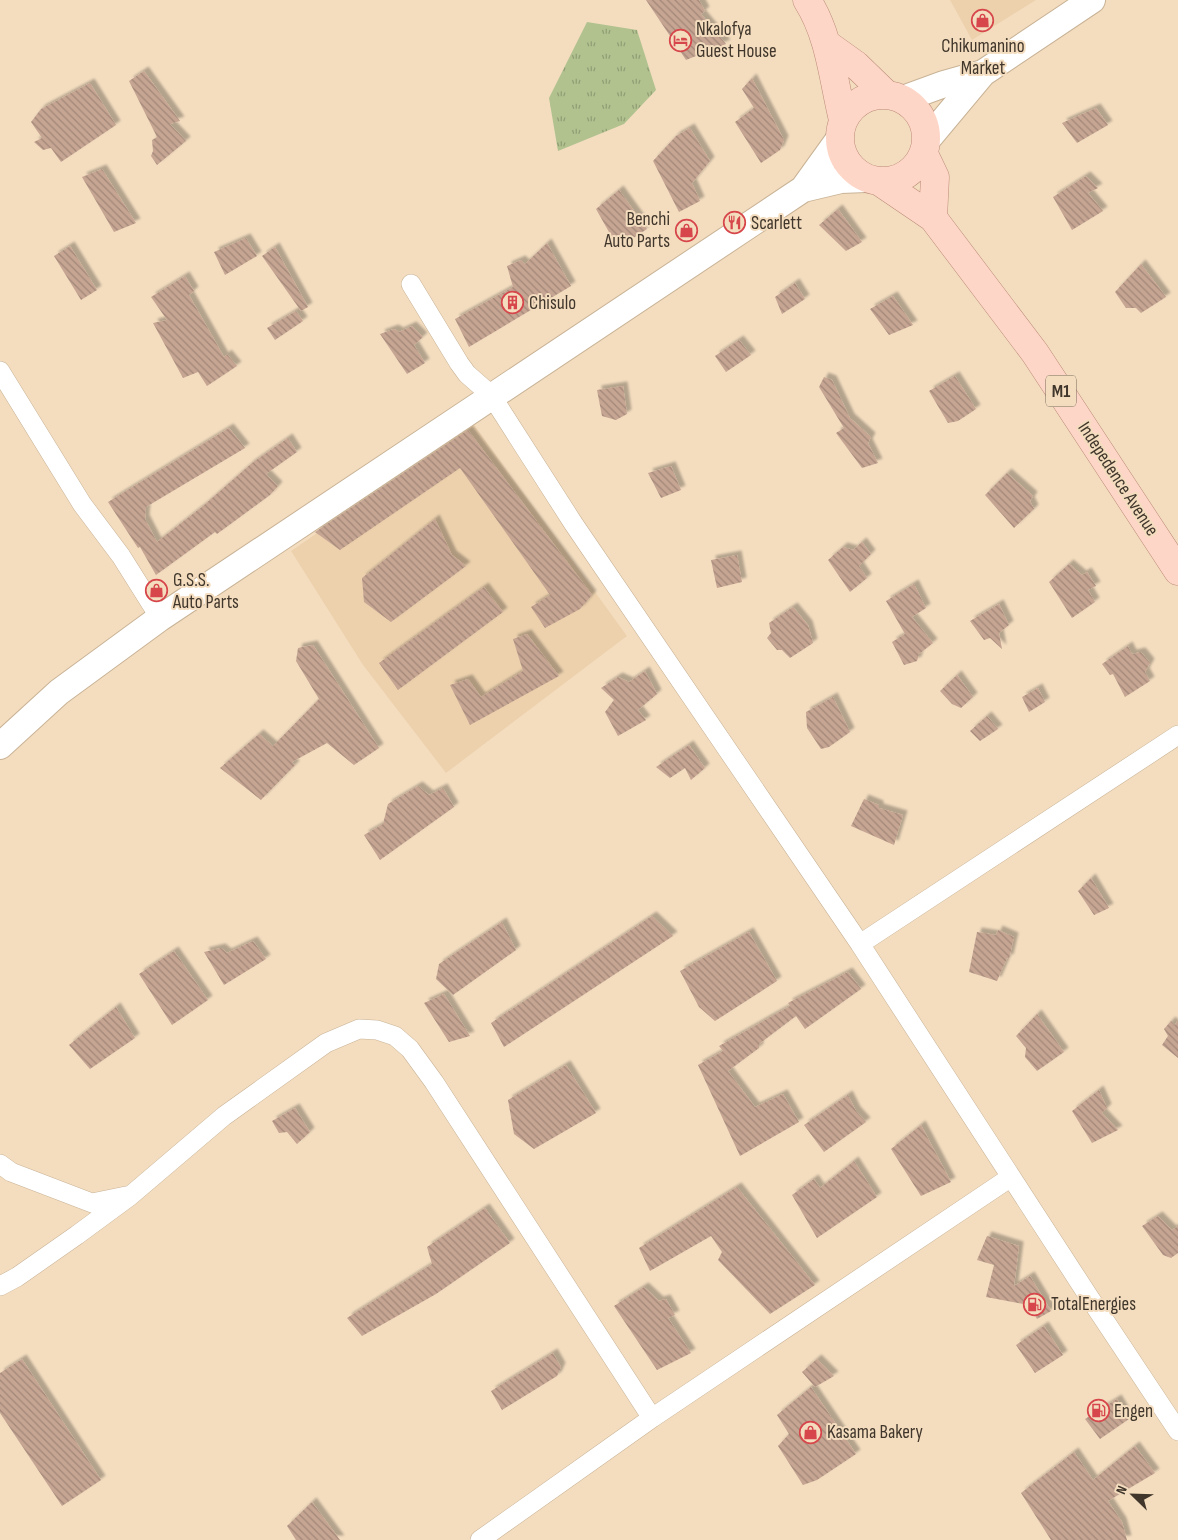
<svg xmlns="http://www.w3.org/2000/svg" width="1178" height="1540" font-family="'Sofia Sans Condensed',sans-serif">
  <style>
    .built { fill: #edd1ad }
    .grass { fill: url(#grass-tufts) }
    .building { fill: url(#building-back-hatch); filter: url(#shadow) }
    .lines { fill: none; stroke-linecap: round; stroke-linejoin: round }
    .street-casing { stroke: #c9b396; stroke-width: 20 }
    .secondary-casing { stroke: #c9b396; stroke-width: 28 }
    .primary-casing { stroke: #bb8c78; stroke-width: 29 }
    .street { stroke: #fff; stroke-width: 19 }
    .secondary { stroke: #fff; stroke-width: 26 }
    .primary { stroke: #fed6c7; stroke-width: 28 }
    .labels { text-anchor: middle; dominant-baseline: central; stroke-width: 4; stroke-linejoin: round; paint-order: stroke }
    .shield { fill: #f4ddbf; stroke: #766857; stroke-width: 1 }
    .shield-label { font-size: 18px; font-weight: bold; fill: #40362b }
    .poi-label { font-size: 19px; fill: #40362b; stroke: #f4ddbf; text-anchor: start }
    .street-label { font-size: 19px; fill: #40362b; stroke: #f4ddbf }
  </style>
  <defs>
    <pattern id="grass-tufts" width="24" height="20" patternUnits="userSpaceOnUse" patternTransform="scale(1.25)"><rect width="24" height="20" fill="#b1c28f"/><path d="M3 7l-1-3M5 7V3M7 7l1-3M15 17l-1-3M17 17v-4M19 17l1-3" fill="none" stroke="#919e75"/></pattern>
    <pattern id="building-back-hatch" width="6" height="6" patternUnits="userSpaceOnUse" patternTransform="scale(1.25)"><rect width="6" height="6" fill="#c6a593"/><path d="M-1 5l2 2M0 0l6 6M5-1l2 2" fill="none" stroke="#a28778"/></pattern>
    <filter id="shadow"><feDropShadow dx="4.5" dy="-4.5" stdDeviation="1" flood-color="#0004"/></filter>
  </defs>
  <rect width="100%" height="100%" fill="#f4ddbf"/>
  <!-- built -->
  <path class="built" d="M950,0H1036L972,40Z
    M474,425L627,636L446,773L363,665L291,551Z"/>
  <!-- grass -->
  <path class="grass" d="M587,22L637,30L656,90L624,124L558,151L549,98Z"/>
  <!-- building -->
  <path class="building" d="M646,0H699L705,11L701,14L726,44L686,60Z
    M144,71L180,121L170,124L186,141L157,165L151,156L153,151L152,140L157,137L129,81Z
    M752,78L784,140L780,150L761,163L735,122L754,108L742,89Z
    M90,83L116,125L61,162L51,148L43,150L34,142L42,138L31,122L41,109Z
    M1096,108L1108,125L1077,143L1062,123Z
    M690,128L710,161L692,183L700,201L679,212L653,161L676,136Z
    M102,169L136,223L114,232L82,177Z
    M1086,176L1098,188L1088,193L1103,211L1072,230L1053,197Z
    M619,190L647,229L618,248L596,209Z
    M838,209L862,242L846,251L819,225Z
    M246,238L257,256L225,275L214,252Z
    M547,243L571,286L469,347L455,319L513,287L507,266L521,260L525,264Z
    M70,246L97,290L81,300L54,256Z
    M275,247L308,307L301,311L262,256Z
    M1141,264L1166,297L1141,313L1136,308H1126L1115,292Z
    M185,276L194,291L189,295L224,357L227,354L237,366L207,386L198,372L183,378L153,323L167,320L151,297Z
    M795,283L805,299L782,314L775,297Z
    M893,296L913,325L889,335L870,309Z
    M296,311L303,321L275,340L267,328Z
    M412,326L423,337L414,345L425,363L407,374L380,334L394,329L399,332Z
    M739,340L751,355L726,372L715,356Z
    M955,376L976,409L958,421L948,423L929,391Z
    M824,377L832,380L850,418L871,437L868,443L878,463L862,468L836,433L844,428L819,387Z
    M623,386L627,414L616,420L602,416L597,390Z
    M229,428L245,448L146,507L145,519L157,542L203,506L252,463L288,438L297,452L266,474L278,486L270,495L217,534L215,532L156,575L140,547L138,548L108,502Z
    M468,430L592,595L580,609L545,628L531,607L550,595L460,468L340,550L315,532Z
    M671,466L681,490L661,498L648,473Z
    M1007,473L1033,496L1030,501L1034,509L1014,528L985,495Z
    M435,519L452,555L466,566L391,622L364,602L362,578Z
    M862,542L871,554L859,566L867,578L850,592L828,560L843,547L853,550Z
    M737,555L742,582L717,588L711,560Z
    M1069,564L1082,575L1087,572L1096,586L1088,590L1095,602L1072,618L1049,582Z
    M914,584L926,608L912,617L933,643L919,654L917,661L904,665L892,642L905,634L886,601Z
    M484,587L503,612L398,690L379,663Z
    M999,604L1009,625L999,633L1002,649L990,638L984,640L970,621Z
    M793,607L808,625L813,643L790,658L782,650H777L767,638L771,633L769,623Z
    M527,634L559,676L470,725L450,685L468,679L481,697L523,671L513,639Z
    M313,645L379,748L354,765L327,743L292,762L295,765L261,800L220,768L259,734L273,746L319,699L296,661L298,648Z
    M1128,646L1132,654L1141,652L1150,663L1145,672L1150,681L1125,697L1113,674L1110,675L1102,664Z
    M645,671L657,694L638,710L646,720L618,736L605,712L614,700L601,688L618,677L629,682Z
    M957,675L973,697L961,708L952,704L940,691Z
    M1038,688L1045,702L1029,712L1022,697Z
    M833,697L850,732L829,747L821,749L807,728L806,712Z
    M987,716L998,729L980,741L970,731Z
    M689,745L705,768L691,780L685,768L670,778L656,767Z
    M418,786L429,795L443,788L454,807L380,860L364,835L383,824L388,804Z
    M864,799L879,805V808L903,815L894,845L851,826Z
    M1091,878L1109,908L1094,915L1078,891Z
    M652,916L673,936L504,1047L491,1023Z
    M502,922L516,950L453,995L436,979L439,964Z
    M998,930L1014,937L1009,959L1007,958L997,981L969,972L977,932L996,935Z
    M749,932L777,981L715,1021L699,1007L680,971Z
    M253,941L266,959L224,985L204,952L221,948L227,953Z
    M174,951L208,1000L172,1025L139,974Z
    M848,972L861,989L805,1029L796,1016L759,1044V1048L728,1071L755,1107L783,1094L799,1122L740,1156L698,1065L723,1051L719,1046L790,1006L788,1003Z
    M444,994L470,1036L449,1042L424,1003Z
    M116,1007L135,1038L90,1069L69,1045Z
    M1037,1014L1064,1052L1037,1071L1025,1057L1026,1048L1016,1036Z
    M1178,1020V1058L1162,1045L1168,1036L1164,1029L1171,1021L1175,1025Z
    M566,1065L596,1113L534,1149L514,1134L508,1100Z
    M1099,1090L1107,1108L1102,1113L1118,1130L1092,1143L1072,1111Z
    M848,1095L856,1111L866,1122L824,1152L804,1125Z
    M295,1108L310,1132L297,1144L287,1132L279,1133L272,1121Z
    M921,1125L951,1182L921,1196L891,1149Z
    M854,1161L877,1197L817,1238L792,1195L814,1179L820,1188Z
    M737,1187L815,1285L770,1314L718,1260L722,1252L711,1236L650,1271L639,1248Z
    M485,1208L510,1243L436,1294L362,1336L347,1318L432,1264L427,1247Z
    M1158,1216L1172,1230L1178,1226V1253L1171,1258L1163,1255L1142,1226Z
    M987,1236L1019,1246L1014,1286L1030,1276L1051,1311L1037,1319L1029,1305L986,1297L994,1265L977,1260Z
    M644,1287L659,1301L666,1299L675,1315L668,1318L691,1353L657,1370L614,1306Z
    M1044,1326L1063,1355L1035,1373L1016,1345Z
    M553,1353L561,1367L557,1376L502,1410L491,1391Z
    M22,1359L101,1480L62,1506L0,1413V1373Z
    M817,1359L834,1376L815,1387L802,1372Z
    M811,1387L856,1454L817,1480L803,1485L778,1446L789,1434L777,1415Z
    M1117,1399L1129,1419L1100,1439L1085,1419Z
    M1135,1446L1155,1473L1108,1501L1122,1522L1127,1540H1051L1021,1493L1074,1452L1093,1480Z
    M312,1502L340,1540H296L287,1526Z"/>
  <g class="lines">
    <defs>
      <path id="street" d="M411,284L459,363L467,374L491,395L573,523L860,944L1089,1297L1178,1431
        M0,371L82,504L121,556L160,618
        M860,944L1178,735
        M0,1164L11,1172L92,1203L126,1196
        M0,1286L17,1277L77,1235L130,1196L224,1116L326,1043L359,1029L377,1030L395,1036L410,1049L434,1082L652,1418
        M480,1540L652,1418L1011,1177"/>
      <path id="secondary" d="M903,99L944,84L983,73
        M927,140L983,73L1092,0
        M803,189L841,180L866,179
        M0,746L59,692L160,618L803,189L839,139"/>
      <path id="primary" d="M807,0C830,36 833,79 843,120
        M828,45L856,65L886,94
        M840 138a43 43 0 1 1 86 0a43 43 0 1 1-86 0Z
        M924,154L935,177L933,218
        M880,182L933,218L1035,353L1178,571"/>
    </defs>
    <!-- street casing -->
    <use href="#street" class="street-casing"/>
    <!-- secondary casing -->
    <use href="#secondary" class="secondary-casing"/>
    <!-- primary casing -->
    <use href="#primary" class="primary-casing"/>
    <!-- street -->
    <use href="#street" class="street"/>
    <!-- secondary -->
    <use href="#secondary" class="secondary"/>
    <!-- primary -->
    <use href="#primary" class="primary"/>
  </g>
  <!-- icons -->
  <defs>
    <symbol id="shop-ring" viewBox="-11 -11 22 22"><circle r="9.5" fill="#f4ddbf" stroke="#d6464a" stroke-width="1.5"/><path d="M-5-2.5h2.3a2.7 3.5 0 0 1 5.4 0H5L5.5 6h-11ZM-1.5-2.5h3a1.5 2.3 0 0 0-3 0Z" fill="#d6464a"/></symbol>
    <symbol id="hotel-ring" viewBox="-11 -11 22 22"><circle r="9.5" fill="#f4ddbf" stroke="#d6464a" stroke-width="1.5"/><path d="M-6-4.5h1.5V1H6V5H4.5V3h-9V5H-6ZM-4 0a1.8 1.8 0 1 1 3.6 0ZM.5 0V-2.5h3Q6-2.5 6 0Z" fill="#d6464a"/></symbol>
    <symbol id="restaurant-ring" viewBox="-11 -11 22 22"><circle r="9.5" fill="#f4ddbf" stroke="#d6464a" stroke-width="1.5"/><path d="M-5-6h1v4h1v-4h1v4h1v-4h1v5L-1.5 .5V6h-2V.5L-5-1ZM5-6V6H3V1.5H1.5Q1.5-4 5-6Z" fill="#d6464a"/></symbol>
    <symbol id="building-ring" viewBox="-11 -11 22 22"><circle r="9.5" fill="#f4ddbf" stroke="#d6464a" stroke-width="1.5"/><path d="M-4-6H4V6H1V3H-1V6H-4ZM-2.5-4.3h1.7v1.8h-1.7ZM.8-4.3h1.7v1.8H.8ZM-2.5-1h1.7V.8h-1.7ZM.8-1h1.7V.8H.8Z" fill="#d6464a"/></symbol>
    <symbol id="fuel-ring" viewBox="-11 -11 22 22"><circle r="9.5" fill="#f4ddbf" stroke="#d6464a" stroke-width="1.5"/><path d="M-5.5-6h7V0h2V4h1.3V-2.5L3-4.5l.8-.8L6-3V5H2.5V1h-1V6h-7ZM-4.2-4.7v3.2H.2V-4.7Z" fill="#d6464a"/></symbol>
  </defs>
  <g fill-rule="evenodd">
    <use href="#shop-ring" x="970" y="8" width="25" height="25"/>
    <use href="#hotel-ring" x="668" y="28" width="25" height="25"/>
    <use href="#restaurant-ring" x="722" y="210" width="25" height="25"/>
    <use href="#shop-ring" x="674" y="218" width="25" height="25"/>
    <use href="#building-ring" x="500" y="290" width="25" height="25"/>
    <use href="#shop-ring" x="144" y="578" width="25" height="25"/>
    <use href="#fuel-ring" x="1022" y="1292" width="25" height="25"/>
    <use href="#fuel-ring" x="1086" y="1398" width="25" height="25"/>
    <use href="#shop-ring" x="798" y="1420" width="25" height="25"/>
  </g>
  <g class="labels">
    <!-- shield labels -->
    <rect class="shield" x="1046" y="375.5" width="30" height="31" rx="4"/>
    <g class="shield-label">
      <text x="1061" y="391">M1</text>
    </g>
    <!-- poi labels -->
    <g class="poi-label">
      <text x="696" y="29">Nkalofya<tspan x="696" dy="22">Guest House</tspan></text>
      <text x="983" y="46" text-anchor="middle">Chikumanino<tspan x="983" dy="22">Market</tspan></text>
      <text x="670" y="219" text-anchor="end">Benchi<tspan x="670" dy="22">Auto Parts</tspan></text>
      <text x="751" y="223">Scarlett</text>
      <text x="529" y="303">Chisulo</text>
      <text x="173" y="580">G.S.S.<tspan x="173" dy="22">Auto Parts</tspan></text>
      <text x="1051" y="1304">TotalEnergies</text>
      <text x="1114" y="1411">Engen</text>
      <text x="827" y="1432">Kasama Bakery</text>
    </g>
    <!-- street labels -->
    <g class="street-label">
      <text transform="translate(1118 479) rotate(57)">Indepedence Avenue</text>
    </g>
  </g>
  <!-- north arrow -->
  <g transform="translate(1133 1495) rotate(293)" stroke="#f4ddbf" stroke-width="4" paint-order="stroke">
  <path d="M0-4L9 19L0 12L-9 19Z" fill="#40362b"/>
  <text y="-8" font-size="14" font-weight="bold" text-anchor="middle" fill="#40362b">N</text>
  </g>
</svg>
